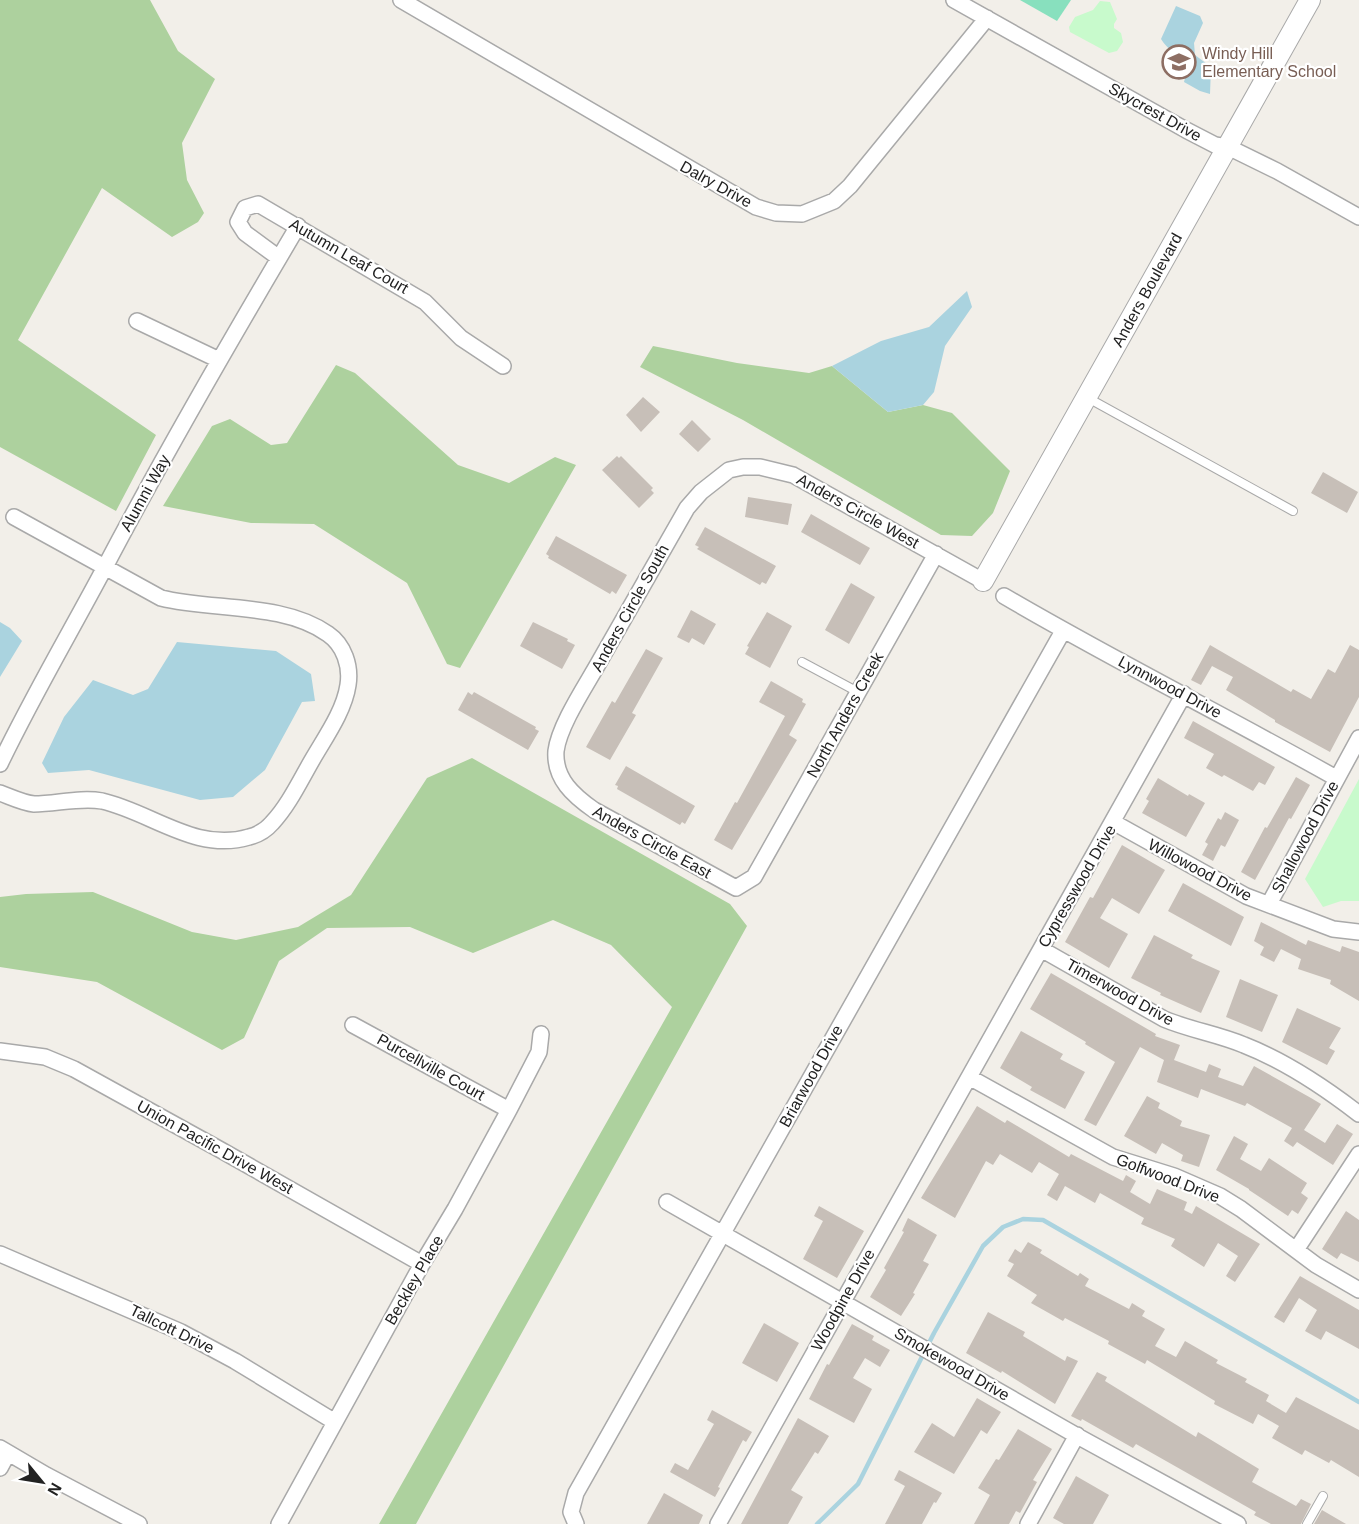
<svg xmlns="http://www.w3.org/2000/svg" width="1359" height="1524" font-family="Arial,sans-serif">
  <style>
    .forest { fill: #add19e }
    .park { fill: #c8facc }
    .pitch { fill: #88e0be }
    .water { fill: #aad3df }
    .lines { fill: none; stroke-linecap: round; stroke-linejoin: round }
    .stream { stroke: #aad3df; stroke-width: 4.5 }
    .building { fill: #c7bfb8 }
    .service-casing { stroke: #a9a9a9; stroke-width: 10 }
    .minor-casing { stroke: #a9a9a9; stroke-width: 18 }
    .tertiary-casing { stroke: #a9a9a9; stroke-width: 22 }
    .service { stroke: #fff; stroke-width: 8 }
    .minor { stroke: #fff; stroke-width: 15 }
    .tertiary { stroke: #fff; stroke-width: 20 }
    .labels { text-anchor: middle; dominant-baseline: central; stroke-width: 4.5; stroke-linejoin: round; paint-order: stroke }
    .education-label { font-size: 16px; fill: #785e54; stroke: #fff; text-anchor: start }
    .street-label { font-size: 16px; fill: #222; stroke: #fff }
  </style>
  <rect width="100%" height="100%" fill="#f2efe9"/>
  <!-- forest -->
  <path class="forest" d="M0,0H150L178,51L215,79L182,143L187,180L204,213L198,222L172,237L102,188L18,340L156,435L116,511L0,447Z
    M653,346L737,363L809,373L832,366L888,412L923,405L952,413L1010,471L993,513L972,536L941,535L743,420L640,367Z
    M336,365L355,373L458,465L509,483L555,457L576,465L460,668L447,664L407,583L314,524L251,523L163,506L212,426L230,419L271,445L287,443Z
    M472,758L730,904L747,926L416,1524H379L672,1007L611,945L553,920L473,953L410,927L327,928L279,961L244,1038L222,1050L97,982L0,967V897L26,894L93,892L192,932L236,940L298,927L351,895L427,778Z"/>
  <!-- park -->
  <path class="park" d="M1100,1L1110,2L1117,19L1114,24V28L1121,33L1123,42L1117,51L1109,53L1070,32L1069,27L1075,17L1093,10Z
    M1359,779V901H1341L1323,907L1305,879Z"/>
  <!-- pitch -->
  <path class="pitch" d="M1020,0H1071L1057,21Z"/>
  <!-- water -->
  <path class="water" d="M1176,6L1200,16L1203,23L1194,43L1195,55L1211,67L1210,94L1200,91L1184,82L1188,66C1180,55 1167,50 1161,39Z
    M967,291L972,307L945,346L934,392L923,405L888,412L832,366L881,341L929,327Z
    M0,622L10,628L22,641L0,677Z
    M177,642L276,651L311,674L315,701L302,702L265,770L233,797L200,800L89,770L48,773L42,763L64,717L93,680L133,695L148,689Z"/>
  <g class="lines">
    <!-- stream -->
    <path class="stream" d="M817,1524L858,1484L934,1333L983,1246L1003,1227L1023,1219L1043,1220L1359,1402"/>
  </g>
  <!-- building -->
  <path class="building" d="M643,397L660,412L641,432L626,415Z
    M692,420L711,439L698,452L679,434Z
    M617,456L619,458L621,456L653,488L651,490L654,493L639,508L602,470Z
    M1323,472L1358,492L1347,513L1311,493Z
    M748,497L792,504L788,525L745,517Z
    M811,514L870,548L860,565L801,532Z
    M705,527L776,566L766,584L762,582L760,585L697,549L699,547L695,545Z
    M556,536L627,575L616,594L612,591L610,594L548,558L549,556L546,554Z
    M851,583L875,597L849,644L825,630Z
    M691,610L716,624L704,645L692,638L689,643L677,637Z
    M767,612L792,626L770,668L745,654L749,647L747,646Z
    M533,622L568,639L567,641L575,645L562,669L520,646Z
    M1210,645L1291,692L1293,689L1311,699L1328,669L1335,673L1350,645L1359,650V697L1330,752L1275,722V720L1226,690L1233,677L1212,666L1201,685L1191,680Z
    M646,649L663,658L632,713L636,715L610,760L586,747L612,701L615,703Z
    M771,681L803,699L802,702L806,704L789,735L797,740L732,850L714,840L735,802L737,803L785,716L759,702Z
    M468,692L472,695L474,692L536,727L535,729L539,731L528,750L458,710Z
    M1193,721L1275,767L1265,785L1259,782L1253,791L1224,775L1222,777L1206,768L1214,754L1184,738Z
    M626,766L695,806L685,824L682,822L680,825L617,789L618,786L615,785Z
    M1296,777L1310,785L1291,819L1289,818L1255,880L1241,872L1265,827L1267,828Z
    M1158,778L1188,796L1189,794L1205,803L1186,837L1142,813L1149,801L1146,799Z
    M1225,812L1239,820L1225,847L1221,845L1213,861L1202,855L1208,844L1205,842L1218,818L1221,820Z
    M1122,845L1165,870L1139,914L1112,898L1100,918L1128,934L1109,968L1065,942L1090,897L1093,898Z
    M1183,883L1244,917L1231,946L1168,911Z
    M1261,922L1306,945L1308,940L1340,952L1342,946L1359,952V1001L1330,984L1331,980L1298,969L1301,959L1281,949L1274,962L1260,955L1264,947L1254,941Z
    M1154,935L1193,955L1191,958L1220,971L1201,1013L1160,995L1161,993L1131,978Z
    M1051,973L1156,1034L1155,1036L1180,1045L1174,1060L1206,1072L1209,1064L1221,1069L1218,1077L1243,1086L1254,1066L1311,1098L1321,1104L1304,1130L1325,1143L1337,1124L1353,1134L1333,1165L1297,1142L1293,1147L1284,1141L1292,1128L1247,1103L1245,1106L1201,1089L1198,1098L1157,1082L1164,1060L1140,1047L1096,1126L1084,1120L1115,1062L1085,1044L1086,1042L1030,1009Z
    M1240,979L1278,995L1262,1032L1226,1017Z
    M1297,1008L1341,1028L1329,1048L1335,1051L1327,1065L1282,1042Z
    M1021,1031L1063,1054L1060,1059L1085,1072L1065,1109L1030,1090L1032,1087L1000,1068Z
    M1147,1096L1160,1103L1158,1108L1182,1121L1180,1126L1210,1135L1199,1167L1181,1161L1183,1155L1162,1143L1156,1154L1124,1136Z
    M977,1106L1005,1123L1007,1120L1069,1157L1071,1154L1123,1181L1126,1175L1136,1181L1130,1192L1150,1204L1157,1189L1187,1202L1184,1210L1192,1214L1196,1206L1260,1244L1235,1282L1226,1276L1238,1256L1218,1243L1204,1267L1171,1246L1175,1239L1141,1224L1144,1218L1100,1193L1095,1203L1065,1186L1057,1201L1047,1195L1059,1174L1039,1162L1032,1173L1000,1154L993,1165L986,1161L955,1218L921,1198Z
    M1234,1136L1248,1144L1240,1159L1261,1171L1269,1158L1307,1183L1301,1193L1308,1198L1298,1214L1292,1210L1288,1216L1249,1190V1189L1216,1170Z
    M819,1206L864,1231L837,1278L803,1259L823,1221L814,1216Z
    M1346,1211L1359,1220V1262L1341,1253L1337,1259L1322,1249Z
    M908,1218L937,1235L923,1261L929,1264L913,1293L915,1294L901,1316L870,1297L886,1270L884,1268L904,1232L902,1231Z
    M1028,1242L1042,1250L1040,1253L1078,1276L1080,1273L1089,1279L1085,1286L1129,1309L1132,1303L1145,1311L1142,1316L1165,1329L1155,1346L1176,1357L1185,1341L1218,1360L1216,1363L1247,1379L1245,1382L1269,1395L1266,1401L1286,1413L1296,1397L1359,1430V1477L1331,1460L1329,1463L1305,1450L1302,1455L1272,1438L1279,1426L1258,1414L1253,1424L1214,1404L1215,1401L1147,1360L1145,1364L1108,1344L1109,1341L1065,1318L1063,1321L1031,1303L1037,1295L1007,1276L1014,1264L1008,1261L1015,1249L1021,1253Z
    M1300,1276L1359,1310V1349L1326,1331L1321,1340L1305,1331L1317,1310L1299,1298L1284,1323L1274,1317Z
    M988,1312L1025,1332L1023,1336L1065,1361L1067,1356L1078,1361L1055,1404L1002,1371L1001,1373L966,1353Z
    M764,1323L799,1343L777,1382L742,1363Z
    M852,1324L874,1336L872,1340L890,1350L880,1367L865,1358L853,1378L872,1389L854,1423L809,1399L827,1364L829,1365Z
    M1097,1372L1107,1377L1105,1381L1196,1437L1198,1432L1259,1469L1252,1482L1296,1506L1301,1499L1311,1504L1301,1524H1271L1254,1515L1256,1512L1136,1444L1133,1448L1082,1419L1081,1421L1071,1416Z
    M977,1398L1001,1412L987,1434L981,1430L954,1474L914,1452L932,1423L954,1437Z
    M712,1410L752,1432L746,1442L743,1440L718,1487L720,1488L715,1497L670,1472L675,1463L688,1470L714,1424L707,1420Z
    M798,1418L829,1436L818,1454L815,1452L791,1490L803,1497L788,1524H741Z
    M1018,1429L1052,1449L1033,1480L1037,1482L1020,1513L1016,1511L1009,1524H974L990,1495L978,1488L996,1459L999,1460Z
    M899,1470L942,1493L936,1503L934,1502L922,1524H885L905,1486L894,1480Z
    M1076,1476L1109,1495L1093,1524H1064L1053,1518Z
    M664,1493L703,1515L699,1524H647Z
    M1322,1510L1346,1524H1314Z"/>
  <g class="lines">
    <defs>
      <path id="service" d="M1088,398L1293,511
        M802,662L858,692
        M1307,1524L1323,1496"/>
      <path id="minor" d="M401,0L756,207L776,213L802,214L834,201L850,186L987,18
        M954,0L1186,130L1215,145L1228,147L1277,171L1359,217
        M279,258L245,233L238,222L245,208L258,204L425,302L461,338L503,366
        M137,321L219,360
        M936,554L754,877L736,888L594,810C574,796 554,779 556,751C559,726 585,687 598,664C628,612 657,560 687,508L701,492L729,470L743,467H760L793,475L983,581
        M1004,596C1113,660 1226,716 1336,778
        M0,764C32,697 70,633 105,567C166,451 231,339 298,226
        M0,793C11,797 23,803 34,804C56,804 80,797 102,801C151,812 196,853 249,837C257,835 266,830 272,823C288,806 299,783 311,762C324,739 344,712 348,685C351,666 344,645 328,634C283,602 213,611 161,598L14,517
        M1113,822L1246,896L1333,929L1359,932
        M1269,904L1359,738
        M1041,949L1164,1019C1190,1030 1218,1034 1244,1045C1285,1061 1324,1087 1359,1114
        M353,1025L509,1110
        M0,1051L45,1057L74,1069L219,1149L422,1264
        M969,1077L1113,1157L1174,1176L1220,1196L1241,1209L1316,1265L1359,1290
        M667,1202L1079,1437L1238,1524
        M1296,1250L1359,1154
        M0,1254L181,1332L235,1361L335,1422
        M0,1448L46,1475L139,1524
        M0,1468L8,1453
        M279,1524L422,1264L455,1209L509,1110L539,1052L541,1034
        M576,1524L571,1512L576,1493L1063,631
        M718,1524L1184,694
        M1028,1524L1077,1435"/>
      <path id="tertiary" d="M983,581L1310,0"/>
    </defs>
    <!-- service casing -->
    <use href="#service" class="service-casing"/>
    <!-- minor casing -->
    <use href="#minor" class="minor-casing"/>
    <!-- tertiary casing -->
    <use href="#tertiary" class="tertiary-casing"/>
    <!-- service -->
    <use href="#service" class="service"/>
    <!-- minor -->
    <use href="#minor" class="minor"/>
    <!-- tertiary -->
    <use href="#tertiary" class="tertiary"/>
  </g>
  <!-- icons -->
  <defs>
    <symbol id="school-ring" viewBox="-11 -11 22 22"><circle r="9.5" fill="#fff" stroke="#8d6e63" stroke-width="1.5"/><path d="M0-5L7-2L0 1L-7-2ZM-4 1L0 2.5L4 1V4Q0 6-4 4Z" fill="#8d6e63"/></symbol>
  </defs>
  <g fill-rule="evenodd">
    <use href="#school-ring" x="1160" y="43" width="38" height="38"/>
  </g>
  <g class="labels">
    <!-- education labels -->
    <g class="education-label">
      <text x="1202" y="53">Windy Hill<tspan x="1202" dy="18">Elementary School</tspan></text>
    </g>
    <!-- street labels -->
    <g class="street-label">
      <text transform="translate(1155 112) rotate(29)">Skycrest Drive</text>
      <text transform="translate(716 184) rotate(29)">Dalry Drive</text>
      <text transform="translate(349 256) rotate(30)">Autumn Leaf Court</text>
      <text transform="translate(1147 290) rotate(-61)">Anders Boulevard</text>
      <text transform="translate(145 493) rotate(-61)">Alumni Way</text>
      <text transform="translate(858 511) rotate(29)">Anders Circle West</text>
      <text transform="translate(630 608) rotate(-61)">Anders Circle South</text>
      <text transform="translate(1170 687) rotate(28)">Lynnwood Drive</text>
      <text transform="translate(845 715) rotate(-61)">North Anders Creek</text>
      <text transform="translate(1305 837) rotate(-62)">Shallowood Drive</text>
      <text transform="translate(652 842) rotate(29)">Anders Circle East</text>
      <text transform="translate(1200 870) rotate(28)">Willowood Drive</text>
      <text transform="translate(1077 886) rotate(-60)">Cypresswood Drive</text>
      <text transform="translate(1120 992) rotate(29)">Timerwood Drive</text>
      <text transform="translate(431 1067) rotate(29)">Purcellville Court</text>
      <text transform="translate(811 1076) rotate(-61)">Briarwood Drive</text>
      <text transform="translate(215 1147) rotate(29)">Union Pacific Drive West</text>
      <text transform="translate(1168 1178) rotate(21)">Golfwood Drive</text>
      <text transform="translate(414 1280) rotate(-60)">Beckley Place</text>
      <text transform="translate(843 1300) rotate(-61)">Woodpine Drive</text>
      <text transform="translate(172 1329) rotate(26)">Tallcott Drive</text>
      <text transform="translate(952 1364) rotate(30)">Smokewood Drive</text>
    </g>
  </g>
  <!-- north arrow -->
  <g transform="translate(42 1482) rotate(120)" stroke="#ffffff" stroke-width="4.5" paint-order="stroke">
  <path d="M0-4.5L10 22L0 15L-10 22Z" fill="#222222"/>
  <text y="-9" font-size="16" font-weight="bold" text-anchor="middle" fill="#222222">N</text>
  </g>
</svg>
